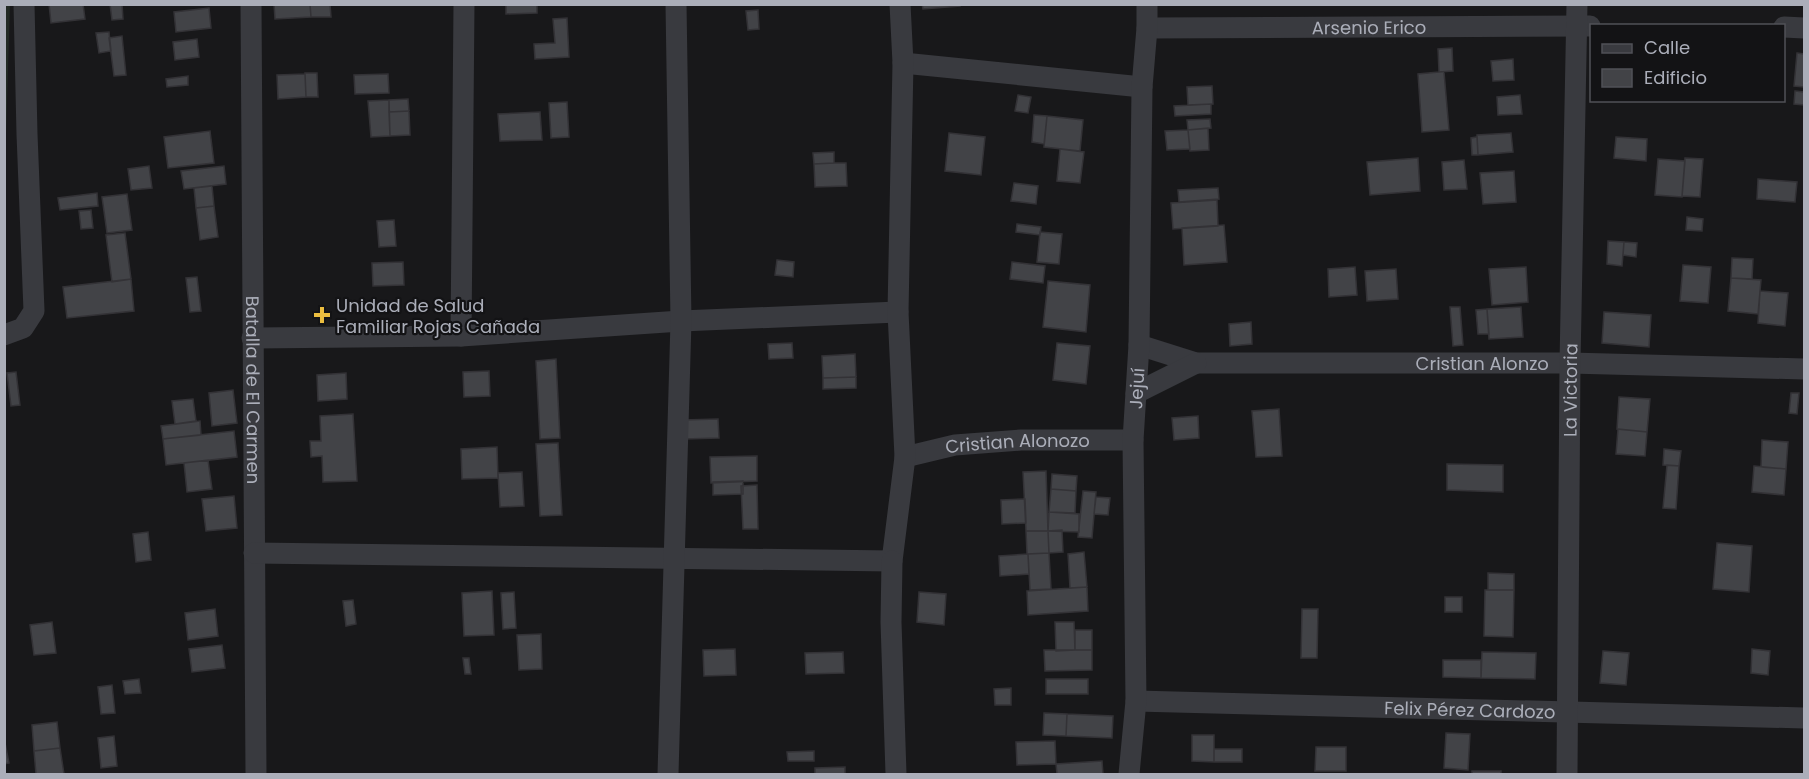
<svg xmlns="http://www.w3.org/2000/svg" width="1809" height="779" font-family="Poppins,sans-serif">
  <style>
    .green { fill: #222a24 }
    .building { fill: #424347; stroke: #333236; stroke-width: 1.5 }
    .lines { fill: none; stroke-linecap: round; stroke-linejoin: round }
    .minor { stroke: #393a3f; stroke-width: 21 }
    .poi-dot { fill: #ebbd3f; stroke: #131315; stroke-width: 2 }
    .labels { text-anchor: middle; dominant-baseline: central; stroke-width: 4.5; stroke-linejoin: round; paint-order: stroke }
    .street-label { font-size: 18px; fill: #abaeb9; stroke: #131315 }
    .poi-label { font-size: 18px; fill: #abaeb9; stroke: #131315; text-anchor: start }
  </style>
  <rect width="100%" height="100%" fill="#18181a"/>
  <!-- green -->
  <path class="green" d="M10,4L5,169L4,5Z"/>
  <!-- building -->
  <path class="building" d="M49,4H83L85,19L51,23Z
    M110,4H122L123,19L112,20Z
    M274,4H310L311,17L275,19Z
    M310,4H330L331,17H311Z
    M506,4H537V13L506,14Z
    M922,4H960V6L923,9Z
    M209,8L211,28L176,32L174,12Z
    M758,10L759,29L748,30L746,11Z
    M567,18L569,57L535,59L534,44L555,43L553,19Z
    M109,32L111,51L99,53L96,33Z
    M122,36L126,75L114,76L109,38Z
    M197,39L199,57L175,60L173,42Z
    M1452,48L1453,71L1439,72L1438,49Z
    M1797,53L1804,54V87L1794,86Z
    M1513,59L1514,80L1493,81L1491,61Z
    M1439,72H1444L1449,130L1422,132L1418,74Z
    M317,73L318,97H306L305,73Z
    M305,74L306,97L278,99L277,75Z
    M388,74L389,93L355,94L354,75Z
    M188,76V85L167,87L166,79Z
    M1212,86L1213,104L1188,105L1187,87Z
    M1795,91L1804,92V105L1794,104Z
    M1018,95L1031,97L1028,113L1015,111Z
    M1520,95L1522,114L1498,115L1497,97Z
    M408,99L409,111L389,112V100Z
    M389,100L390,136L371,137L368,101Z
    M567,102L569,137L551,138L549,103Z
    M1211,104V114L1175,116L1174,106Z
    M409,111L410,135L390,136L389,112Z
    M540,112L542,140L500,141L498,114Z
    M1034,115L1047,116L1044,144L1032,142Z
    M1047,116L1083,120L1080,151L1044,147Z
    M1210,119L1211,128L1188,130L1187,120Z
    M1208,128L1209,150L1190,151L1188,130Z
    M1188,130L1190,149L1167,150L1165,131Z
    M210,131L214,163L168,168L164,137Z
    M949,133L985,137L981,175L945,171Z
    M1511,133L1513,152L1478,155L1477,135Z
    M1477,137L1478,155H1472L1471,138Z
    M1616,137L1647,139L1646,161L1614,158Z
    M1060,149L1084,152L1080,183L1057,181Z
    M834,152V163L814,164L813,153Z
    M1418,158L1420,191L1370,195L1367,162Z
    M1685,158L1703,159L1700,197L1682,196Z
    M1658,159L1685,161L1682,197L1655,195Z
    M1464,160L1467,189L1444,190L1442,162Z
    M834,163H846L847,186L815,187L814,164Z
    M149,166L152,188L131,190L128,169Z
    M224,166L226,184L184,189L181,171Z
    M1514,171L1516,202L1483,204L1480,173Z
    M1758,179L1797,182L1795,202L1757,199Z
    M1014,183L1038,186L1036,204L1011,201Z
    M212,186L214,206L196,208L194,188Z
    M1218,188L1219,199L1179,202L1178,190Z
    M97,193L98,206L60,210L58,198Z
    M127,194L132,230L107,233L102,197Z
    M1217,200L1218,226L1173,229L1171,203Z
    M214,206L218,237L200,240L196,208Z
    M91,210L93,228L81,229L79,211Z
    M1687,217L1703,219L1702,231L1686,230Z
    M394,220L396,246L379,247L377,221Z
    M1017,224L1041,227L1040,235L1016,232Z
    M1224,225L1227,262L1184,265L1182,228Z
    M1040,232L1062,234L1059,264L1037,262Z
    M125,233L131,279L112,282L106,235Z
    M1608,241L1624,242L1622,266L1607,264Z
    M1624,242L1637,243L1636,257L1623,255Z
    M1732,258L1753,259L1752,279L1731,278Z
    M777,260L794,262L793,277L775,275Z
    M403,262L404,285L373,286L372,263Z
    M1012,262L1045,266L1043,283L1010,279Z
    M1683,265L1711,267L1708,303L1680,301Z
    M1355,267L1357,295L1329,297L1328,269Z
    M1526,267L1528,302L1492,305L1489,269Z
    M1396,269L1398,299L1367,301L1365,271Z
    M197,277L201,311L190,312L186,278Z
    M1731,278L1761,280L1758,314L1728,311Z
    M131,279L134,311L67,318L63,287Z
    M1048,281L1090,285L1086,332L1043,327Z
    M1760,291L1788,293L1785,326L1758,323Z
    M1450,307H1460L1463,345L1453,346Z
    M1521,307L1523,337L1489,339L1487,309Z
    M1487,309L1489,334H1478L1476,310Z
    M1604,312L1651,315L1649,347L1602,343Z
    M1251,322L1252,344L1230,346L1229,324Z
    M792,343L793,358L769,359L768,344Z
    M1057,343L1090,346L1086,384L1053,380Z
    M855,354L856,377L823,378L822,356Z
    M556,359L560,438L540,439L536,361Z
    M489,371L490,396L464,397L463,372Z
    M16,372L20,405L11,406L7,373Z
    M346,373L347,399L318,401L317,375Z
    M856,377V388L823,389V378Z
    M233,390L237,423L212,426L209,393Z
    M1791,393H1799L1797,414L1789,413Z
    M1619,397L1650,399L1647,432L1617,429Z
    M193,399L196,421L175,424L172,401Z
    M1279,409L1282,456L1256,457L1252,411Z
    M353,414L357,481L323,482L322,456L311,457L310,441H321L320,416Z
    M1198,416L1199,438L1174,440L1172,418Z
    M718,419L719,438L684,439L683,420Z
    M200,421L201,435L163,439L161,426Z
    M1618,429L1647,432L1645,456L1616,454Z
    M234,431L237,457L166,465L163,439Z
    M1762,440L1788,442L1786,469L1761,467Z
    M558,443L562,515L540,516L536,444Z
    M497,447L498,478L462,479L461,449Z
    M1664,449L1681,451L1679,466L1663,465Z
    M757,456V481L711,483L710,457Z
    M208,460L212,489L187,492L184,463Z
    M1447,464L1503,465V492L1447,490Z
    M1667,465L1679,466L1676,509L1663,508Z
    M1754,466L1786,469L1784,495L1752,492Z
    M1046,471L1048,531H1026L1023,472Z
    M522,472L524,506L500,507L498,473Z
    M1052,474L1077,476L1076,491L1051,489Z
    M743,481V494L713,495V482Z
    M757,485L758,529H743L741,486Z
    M1051,489L1076,491L1075,513L1049,512Z
    M1083,491L1096,492L1092,538L1078,537Z
    M234,496L237,528L206,531L202,499Z
    M1096,497L1110,498L1108,515L1094,514Z
    M1025,499L1026,523L1002,524L1001,500Z
    M1049,512L1079,514V532L1048,531Z
    M1062,530L1063,552L1049,553L1048,531Z
    M1026,531H1048L1049,553L1027,554Z
    M148,532L151,560L136,562L133,534Z
    M1717,543L1752,546L1749,592L1713,589Z
    M1084,552L1087,587L1070,588L1068,554Z
    M1049,553L1051,589L1030,590L1028,554Z
    M1028,554L1029,574L1000,576L999,556Z
    M1488,573L1514,574V590H1488Z
    M1087,587L1088,611L1028,615L1027,591Z
    M1485,590H1514L1513,637L1484,636Z
    M492,591L494,635L464,636L462,593Z
    M514,592L516,628L503,629L501,593Z
    M919,592L946,594L944,625L917,622Z
    M1445,597H1462V612H1445Z
    M353,600L356,624L346,626L343,601Z
    M215,609L218,636L188,640L185,613Z
    M1302,609H1318L1317,658H1301Z
    M52,622L56,653L34,655L30,625Z
    M1055,622H1074L1075,650L1056,651Z
    M1075,630H1092V650H1075Z
    M541,634L542,669L519,670L517,635Z
    M222,645L225,668L192,672L189,649Z
    M735,649L736,675L704,676L703,650Z
    M1752,649L1770,651L1768,675L1751,673Z
    M1044,650H1092V670L1045,671Z
    M1603,651L1629,653L1626,685L1600,683Z
    M843,652L844,673L806,674L805,653Z
    M1482,652L1536,653L1535,679L1481,678Z
    M463,658H469L471,674H465Z
    M1443,660H1481V678L1443,677Z
    M139,679L141,693L125,694L123,681Z
    M1046,679H1088V694H1046Z
    M112,685L115,713L101,714L98,687Z
    M1011,688V705H995L994,689Z
    M1044,713L1067,714L1066,736L1043,735Z
    M1067,714L1113,716L1112,738L1066,736Z
    M57,722L60,748L34,751L32,725Z
    M1446,733L1470,734L1468,770L1444,768Z
    M1192,735H1214V762L1192,761Z
    M114,736L117,766L101,768L98,738Z
    M4,738L9,763L4,764Z
    M1055,741L1056,764L1017,765L1016,742Z
    M1316,747H1346V771H1315Z
    M60,748L64,774H36L34,751Z
    M1214,749H1242V762H1214Z
    M814,751V761H788L787,752Z
    M1102,761L1103,774H1057L1056,764Z
    M845,767V774H815V768Z
    M1472,771H1501V774H1472Z"/>
  <g class="lines">
    <!-- minor -->
    <g class="minor">
      <path id="s1" d="M251,4L256,774"/>
      <path d="M1784,27L1804,28"/>
      <path id="s2" d="M1147,28L1590,26"/>
      <path d="M903,63L1142,87"/>
      <path d="M4,335L23,328L34,311L27,134L24,4"/>
      <path d="M461,336L464,4"/>
      <path d="M252,338L461,336L681,321L898,312"/>
      <path id="s3" d="M1139,345L1196,363H1570L1804,369"/>
      <path d="M1136,393L1196,363"/>
      <path id="s4" d="M905,457L955,445L1021,440H1133"/>
      <path d="M254,553L892,561L905,457L898,312L903,63L900,4"/>
      <path d="M892,561L891,622L896,774"/>
      <path id="s5" d="M1136,701L1804,718"/>
      <path d="M668,774L681,321L676,4"/>
      <path id="s6" d="M1129,774L1136,701L1133,440L1139,345L1142,87L1147,28V4"/>
      <path id="s7" d="M1567,774L1570,363L1577,4"/>
    </g>
  </g>
  <!-- markers -->
  <path class="poi-dot" d="M319 306h6v6h6v6h-6v6h-6v-6h-6v-6h6z"/>
  <g class="labels">
    <!-- street labels -->
    <g class="street-label">
      <text stroke="none"><textPath href="#s2" startOffset="222">Arsenio Erico</textPath></text>
      <text stroke="none"><textPath href="#s3" startOffset="346">Cristian Alonzo</textPath></text>
      <text stroke="none"><textPath href="#s7" startOffset="384">La Victoria</textPath></text>
      <text stroke="none"><textPath href="#s1" startOffset="386">Batalla de El Carmen</textPath></text>
      <text stroke="none"><textPath href="#s6" startOffset="386">Jejuí</textPath></text>
      <text stroke="none"><textPath href="#s4" startOffset="114">Cristian Alonozo</textPath></text>
      <text stroke="none"><textPath href="#s5" startOffset="334">Felix Pérez Cardozo</textPath></text>
    </g>
    <!-- poi labels -->
    <g class="poi-label">
      <text x="336" y="305">Unidad de Salud<tspan x="336" dy="21">Familiar Rojas Cañada</tspan></text>
    </g>
  </g>
  <!-- border -->
  <rect width="1809" height="779" fill="none" stroke="#abaeb9" stroke-width="12"/>
  <!-- legend -->
  <rect x="1590" y="24" width="195" height="78" fill="#131315" stroke="#505157" stroke-width="1.5"/>
  <rect x="1602" y="44" width="30" height="9" fill="#393a3f" stroke="#505157" stroke-width="1.5"/>
  <text x="1644" y="54" font-size="18" fill="#abaeb9">Calle</text>
  <rect x="1602" y="69" width="30" height="18" fill="#424347" stroke="#505157" stroke-width="1.5"/>
  <text x="1644" y="84" font-size="18" fill="#abaeb9">Edificio</text>
</svg>
